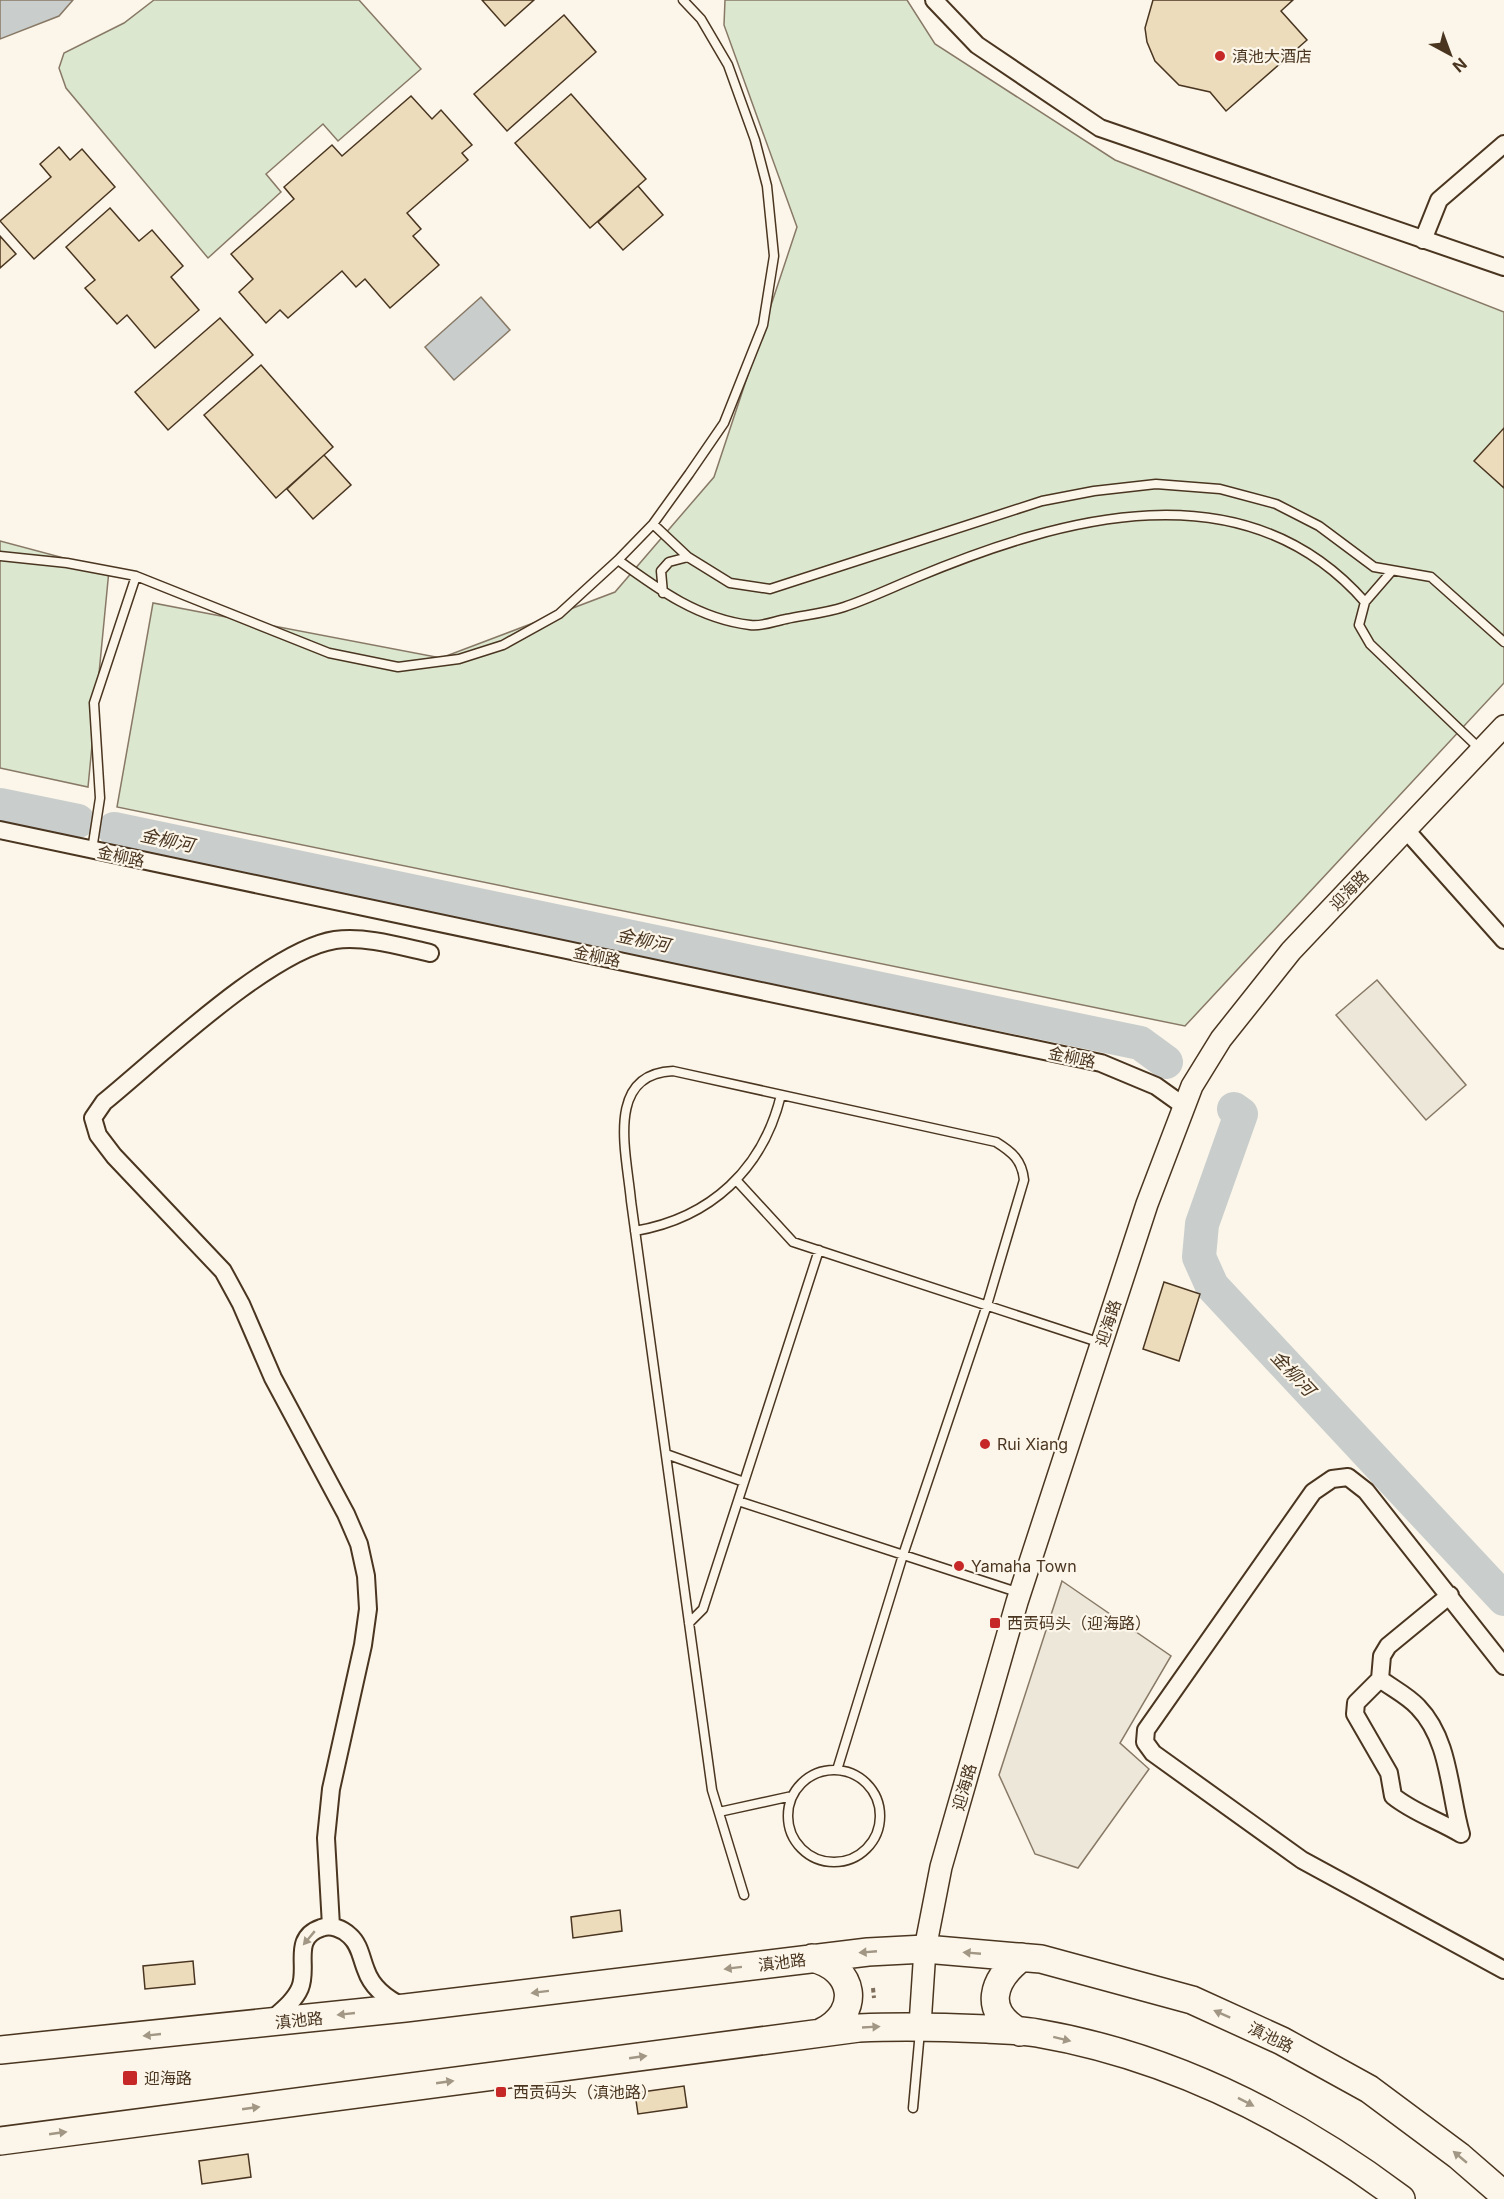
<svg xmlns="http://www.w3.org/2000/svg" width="1504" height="2199" font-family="Inter,'Noto Sans SC',sans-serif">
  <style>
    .green { fill: #dce7d0; stroke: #887966; stroke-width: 1.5 }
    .parking { fill: #ede7d9; stroke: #887966; stroke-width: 1.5 }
    .water { fill: #c9cecd; stroke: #887966; stroke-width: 1.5 }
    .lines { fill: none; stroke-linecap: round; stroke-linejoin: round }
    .river { stroke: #c9cecd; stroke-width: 34 }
    .building { fill: #ecdcbc; stroke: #4a3520; stroke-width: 1.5 }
    .service-casing { stroke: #4a3520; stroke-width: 11 }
    .minor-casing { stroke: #4a3520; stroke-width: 20 }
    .tertiary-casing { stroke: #4a3520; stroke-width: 24 }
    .primary-casing { stroke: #4a3520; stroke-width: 30 }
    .path { stroke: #7f6f5c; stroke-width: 4; stroke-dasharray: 4.5 3; stroke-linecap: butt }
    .service { stroke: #fbf6e9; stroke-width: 8 }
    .minor { stroke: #fbf6e9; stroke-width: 16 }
    .tertiary { stroke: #fbf6e9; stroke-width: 21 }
    .primary { stroke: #fbf6e9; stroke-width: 27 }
    .oneway { fill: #a29684 }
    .poi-dot { fill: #c62828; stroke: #fbf6e9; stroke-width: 2 }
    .labels { text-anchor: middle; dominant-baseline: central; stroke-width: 4.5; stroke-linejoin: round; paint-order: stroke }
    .poi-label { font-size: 16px; fill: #4a3520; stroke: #fbf6e9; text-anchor: start }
    .street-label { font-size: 16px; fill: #4a3520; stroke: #fbf6e9 }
    .water-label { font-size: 18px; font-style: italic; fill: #4a3520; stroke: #fbf6e9 }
  </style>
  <rect width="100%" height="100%" fill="#fbf6e9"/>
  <!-- green -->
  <path class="green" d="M154,0H359L421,69L338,141L323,124L266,174L281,192L208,258L66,88L59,68L64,53L124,23Z
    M725,0H907L935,44L1115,160L1504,312V683L1185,1026L117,807L153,603L441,658L615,592L714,477L797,227L724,25Z
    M0,541L109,570L88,787L0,768Z"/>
  <!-- parking -->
  <path class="parking" d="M1377,980L1466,1085L1426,1120L1336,1015Z
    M1062,1581L1171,1656L1120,1743L1149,1769L1078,1868L1035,1854L999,1775Z"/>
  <!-- water -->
  <path class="water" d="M0,0H73L59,16L0,39Z
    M481,297L510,330L454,380L425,347Z"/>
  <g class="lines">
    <!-- river -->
    <path class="river" d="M0,805L78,821
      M114,829L1140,1043L1166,1062
      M1234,1109L1241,1114L1202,1224L1199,1257L1212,1286L1504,1599"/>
  </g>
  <!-- building -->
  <path class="building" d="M482,0H534L505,26Z
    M1153,0H1293L1281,11L1307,40L1226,111L1210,92L1179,85L1155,61L1147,42L1145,28Z
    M564,15L596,52L507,131L474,94Z
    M571,94L646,179L590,228L515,143Z
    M411,96L432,119L441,110L472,145L462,153L468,160L407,213L421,229L413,236L439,265L390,308L365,279L356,287L342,271L288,318L280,310L266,323L239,292L253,279L231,254L294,199L284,187L332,145L342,156Z
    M59,147L70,160L82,149L115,187L34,259L0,221L51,177L40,164Z
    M638,186L663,215L623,250L598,222Z
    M110,208L139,241L152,230L183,266L171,277L199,310L155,348L127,315L117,324L85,288L95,280L66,247Z
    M0,236L16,254L0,268Z
    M220,318L253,355L168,430L135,392Z
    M261,365L333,447L276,498L204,415Z
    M1504,428V488L1474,461Z
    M324,455L351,485L313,519L287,489Z
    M1164,1282L1200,1294L1179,1361L1143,1349Z
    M620,1910L622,1931L573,1938L571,1917Z
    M193,1961L195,1984L145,1989L143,1966Z
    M684,2086L687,2107L638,2114L635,2093Z
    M248,2154L251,2177L202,2184L199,2161Z"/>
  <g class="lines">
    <defs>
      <path id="service" d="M653,524L688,557L730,583L770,589L1042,501L1094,491L1156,484L1220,489L1276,504L1319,526L1374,567L1431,577L1504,642
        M0,556L67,563L136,576L329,653L398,667L459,659L503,645L559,614L618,560L653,524L689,474L724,423L763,325L774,256L767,186L755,140L728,65L701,19L683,0
        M618,560C659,590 699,619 750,625C761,627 775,621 786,619C805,615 826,613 844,607C868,599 891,588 915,578C1061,517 1244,464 1365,602
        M1391,572L1365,602L1359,625L1370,644L1481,750
        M663,593L661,571L669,562L688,557
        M92,850L100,798L94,703L136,576
        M737,1181L793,1242L1101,1343
        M635,1231C711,1218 763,1169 781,1095
        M666,1454L744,1482
        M738,1501L1020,1593
        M689,1623L703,1609L819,1250
        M788 1816a46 46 0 1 1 92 0a46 46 0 1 1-92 0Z
        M719,1812L792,1796
        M744,1895L712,1790L631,1201C627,1155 604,1074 673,1071L996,1142C1012,1152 1022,1160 1024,1180L987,1305L903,1555L837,1770
        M913,2108L920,2031"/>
      <path id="minor" d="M934,0L977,45L1100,128L1504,267
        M1423,240L1439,200L1504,144
        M0,830L1101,1063L1156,1086L1184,1106
        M1406,830L1504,940
        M1504,1666L1366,1491L1348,1477L1332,1479L1313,1492L1146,1730L1145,1742L1153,1753L1302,1860L1504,1970
        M1380,1679C1392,1688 1408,1696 1418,1707C1450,1740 1449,1792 1461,1834C1438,1820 1414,1813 1393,1796L1389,1773L1355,1714L1356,1703L1380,1679L1382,1656L1388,1646L1450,1595
        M331,1926L326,1838L331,1789L363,1645L368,1609L366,1576L359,1544L346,1514L273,1378L241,1304L223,1271L114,1156L98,1135L93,1118L104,1102C157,1059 270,950 335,940C366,936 399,946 430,953
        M269,2022C280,2012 294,2002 300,1988C309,1967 291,1938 321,1928C331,1924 343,1929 350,1936C360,1945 361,1958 366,1970C372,1988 387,1999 404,2007"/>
      <path id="tertiary" d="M920,2025L925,1949L941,1867L1017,1602L1147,1204L1192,1086L1221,1039L1291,951L1504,726"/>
      <path id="primary" d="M812,1958C855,1968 862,2012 822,2032
        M1020,2032C981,2011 993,1979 1022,1957
        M0,2050L405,2008L868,1952L925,1949L1041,1959L1192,2000L1282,2041L1369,2089L1459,2156L1504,2195
        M0,2141L859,2028C902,2026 944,2027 987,2029C1003,2030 1020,2030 1037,2033C1171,2056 1293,2118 1401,2199"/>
    </defs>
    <!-- service casing -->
    <use href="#service" class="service-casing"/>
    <!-- minor casing -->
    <use href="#minor" class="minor-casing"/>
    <!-- tertiary casing -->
    <use href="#tertiary" class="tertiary-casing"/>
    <!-- primary casing -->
    <use href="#primary" class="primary-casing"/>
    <!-- path -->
    <path class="path" d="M873,1988L874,1998"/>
    <!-- service -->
    <use href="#service" class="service"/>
    <!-- minor -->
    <use href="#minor" class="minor"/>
    <!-- tertiary -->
    <use href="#tertiary" class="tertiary"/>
    <!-- primary -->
    <use href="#primary" class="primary"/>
  </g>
  <!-- one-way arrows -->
  <defs><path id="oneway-solid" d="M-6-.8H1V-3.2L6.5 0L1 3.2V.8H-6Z" transform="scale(1.5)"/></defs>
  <g class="oneway">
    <use href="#oneway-solid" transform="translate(309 1938) rotate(130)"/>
    <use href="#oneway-solid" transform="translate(868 1952) rotate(175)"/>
    <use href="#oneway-solid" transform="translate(972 1953) rotate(-175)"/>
    <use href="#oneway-solid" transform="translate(733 1968) rotate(173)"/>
    <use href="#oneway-solid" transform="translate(540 1992) rotate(173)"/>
    <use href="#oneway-solid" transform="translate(346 2014) rotate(174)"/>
    <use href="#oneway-solid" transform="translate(1222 2014) rotate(-156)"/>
    <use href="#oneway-solid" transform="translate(871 2027) rotate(-3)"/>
    <use href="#oneway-solid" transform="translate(152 2035) rotate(174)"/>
    <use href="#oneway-solid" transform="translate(1062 2039) rotate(14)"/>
    <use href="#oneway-solid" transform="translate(638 2057) rotate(-8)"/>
    <use href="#oneway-solid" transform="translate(445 2082) rotate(-8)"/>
    <use href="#oneway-solid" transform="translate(1246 2102) rotate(27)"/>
    <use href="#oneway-solid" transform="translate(251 2108) rotate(-8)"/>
    <use href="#oneway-solid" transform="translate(58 2133) rotate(-8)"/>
    <use href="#oneway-solid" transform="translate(1460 2157) rotate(-140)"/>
  </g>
  <!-- markers -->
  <g class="poi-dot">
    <circle cx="1220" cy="56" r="6"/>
    <circle cx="985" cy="1444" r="6"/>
    <circle cx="959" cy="1566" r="6"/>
    <rect x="989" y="1617" width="12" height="12" rx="3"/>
    <rect x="122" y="2070" width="16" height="16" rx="3"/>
    <rect x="495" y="2086" width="12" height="12" rx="3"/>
  </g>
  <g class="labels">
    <!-- poi labels -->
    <g class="poi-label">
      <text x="1232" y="56">滇池大酒店</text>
      <text x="997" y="1444">Rui Xiang</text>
      <text x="971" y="1566">Yamaha Town</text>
      <text x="1007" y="1623">西贡码头（迎海路）</text>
      <text x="144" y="2078">迎海路</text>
      <text x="513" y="2092">西贡码头（滇池路）</text>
    </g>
    <!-- street labels -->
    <g class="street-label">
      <text transform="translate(121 856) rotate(12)">金柳路</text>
      <text transform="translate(1349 890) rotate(-46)">迎海路</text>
      <text transform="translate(597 956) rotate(12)">金柳路</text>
      <text transform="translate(1072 1057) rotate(12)">金柳路</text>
      <text transform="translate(1108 1323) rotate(-72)">迎海路</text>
      <text transform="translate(964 1787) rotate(-74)">迎海路</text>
      <text transform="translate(782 1962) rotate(-7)">滇池路</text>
      <text transform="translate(299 2020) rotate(-6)">滇池路</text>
      <text transform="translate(1271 2037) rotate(26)">滇池路</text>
    </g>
    <!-- water labels -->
    <g class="water-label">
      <text transform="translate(167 840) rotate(12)">金柳河</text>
      <text transform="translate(643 940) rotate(12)">金柳河</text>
      <text transform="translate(1293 1373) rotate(47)">金柳河</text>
    </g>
  </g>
  <!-- north arrow -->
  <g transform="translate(1450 54) rotate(139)" stroke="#fbf6e9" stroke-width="4.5" paint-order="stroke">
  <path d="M0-4.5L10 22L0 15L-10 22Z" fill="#4a3520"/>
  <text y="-9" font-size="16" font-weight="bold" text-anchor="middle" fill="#4a3520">N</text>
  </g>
</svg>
